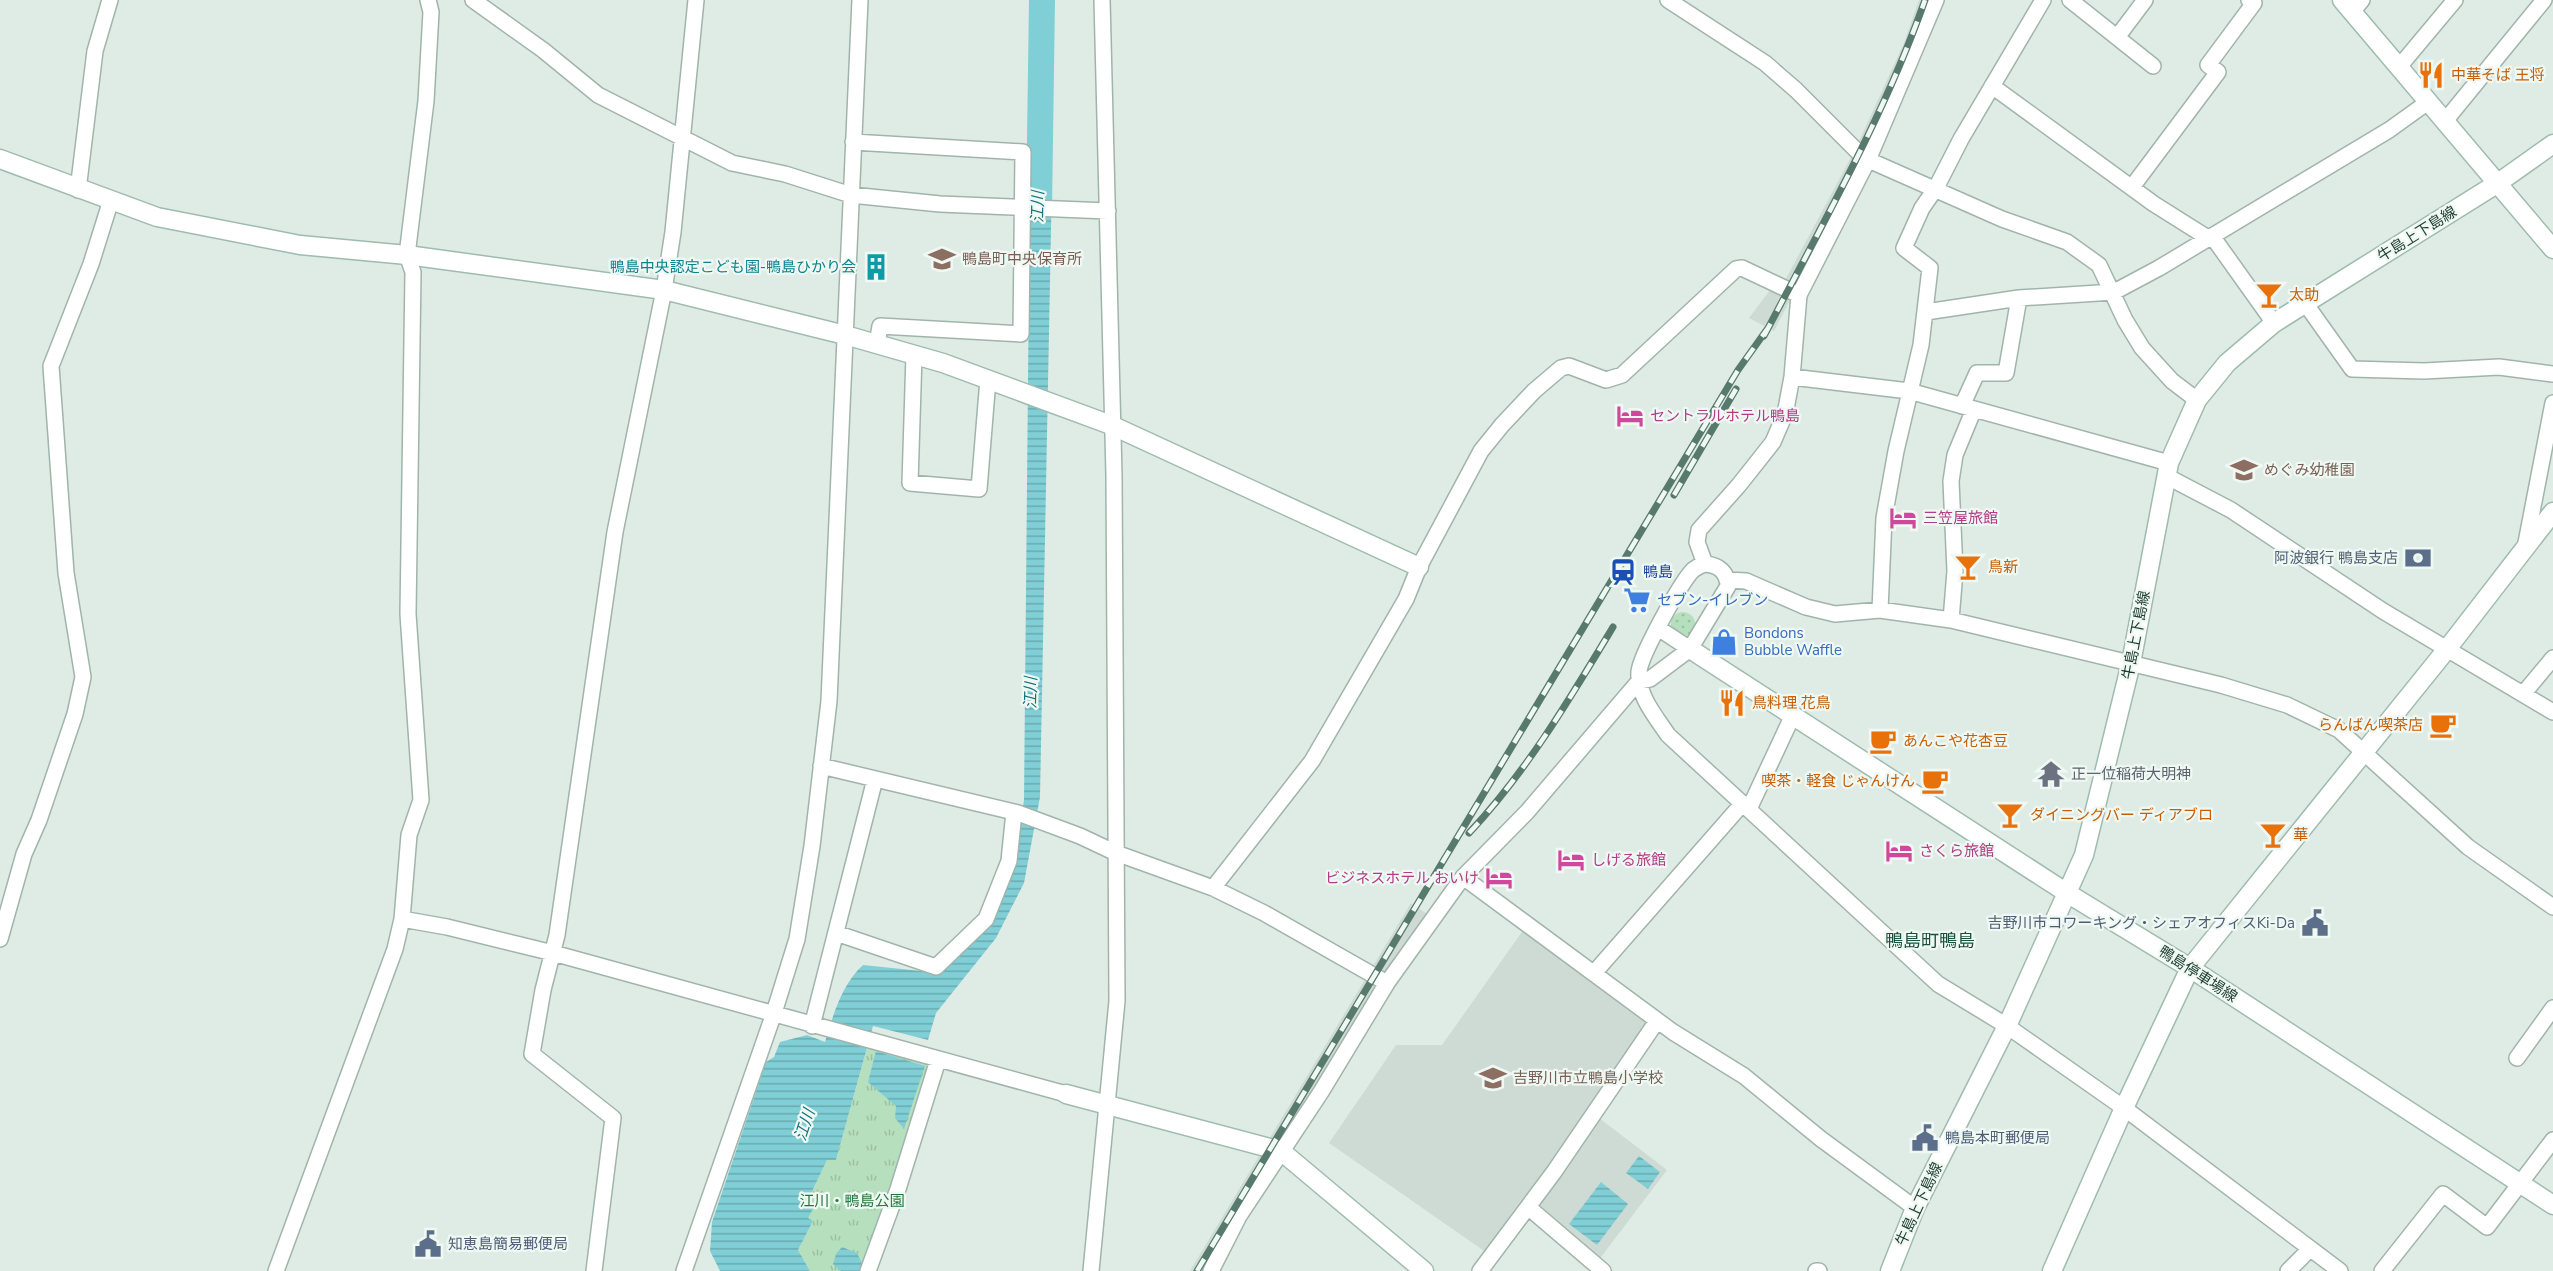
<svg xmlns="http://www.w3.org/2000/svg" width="2553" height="1271" font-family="'Nunito Sans','Noto Sans JP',sans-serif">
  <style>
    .built { fill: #cddbd4 }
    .park { fill: url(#park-tufts) }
    .garden { fill: url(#garden-dots) }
    .water { fill: url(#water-rules) }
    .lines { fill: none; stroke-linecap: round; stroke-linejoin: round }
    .river { stroke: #81cfd6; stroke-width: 26 }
    .street-casing { stroke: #a1b4ac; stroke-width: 18 }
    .secondary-casing { stroke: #9fbbaf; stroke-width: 21 }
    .street { stroke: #fff; stroke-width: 15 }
    .secondary { stroke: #fff; stroke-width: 18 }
    .rail-casing { stroke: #58796e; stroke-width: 7 }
    .rail { stroke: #eff8f3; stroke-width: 4.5; stroke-dasharray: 14; stroke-linecap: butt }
    .labels { text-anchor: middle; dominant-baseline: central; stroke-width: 4.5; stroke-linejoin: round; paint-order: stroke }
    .food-label { font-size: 15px; fill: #c56008; stroke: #eff8f3; text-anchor: start }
    .street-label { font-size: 15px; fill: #1e3d32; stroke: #eff8f3 }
    .education-label { font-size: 15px; fill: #785e54; stroke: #eff8f3; text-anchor: start }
    .culture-label { font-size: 15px; fill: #0d838f; stroke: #eff8f3; text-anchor: end }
    .hotel-label { font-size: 15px; fill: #b23c85; stroke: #eff8f3; text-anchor: start }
    .service-label { font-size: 15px; fill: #4e5e75; stroke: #eff8f3; text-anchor: end }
    .transit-label { font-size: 15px; fill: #164399; stroke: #eff8f3; text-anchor: start }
    .shop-label { font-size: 15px; fill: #366cbe; stroke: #eff8f3; text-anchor: start }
    .worship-label { font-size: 15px; fill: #5b616d; stroke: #eff8f3; text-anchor: start }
    .park-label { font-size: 15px; fill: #25773f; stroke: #eff8f3 }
    .water-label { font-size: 16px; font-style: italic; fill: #13747e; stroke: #eff8f3 }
    .quarter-label { font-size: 18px; fill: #19503f; stroke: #eff8f3 }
  </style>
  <defs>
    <pattern id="park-tufts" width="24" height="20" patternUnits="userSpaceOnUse" patternTransform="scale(1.5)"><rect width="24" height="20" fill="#b5dfbd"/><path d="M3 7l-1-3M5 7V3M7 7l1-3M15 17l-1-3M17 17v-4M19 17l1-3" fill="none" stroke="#9bc0a3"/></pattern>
    <pattern id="garden-dots" width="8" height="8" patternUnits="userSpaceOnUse" patternTransform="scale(1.5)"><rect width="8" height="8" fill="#b5dfbd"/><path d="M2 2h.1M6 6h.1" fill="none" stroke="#9bc0a3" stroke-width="1.8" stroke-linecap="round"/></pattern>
    <pattern id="water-rules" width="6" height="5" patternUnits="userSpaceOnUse" patternTransform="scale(1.5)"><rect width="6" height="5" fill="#81cfd6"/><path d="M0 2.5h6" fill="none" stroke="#69a9ae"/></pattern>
  </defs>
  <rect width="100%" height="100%" fill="#dfece5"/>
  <!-- built -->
  <path class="built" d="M1919,0H1930L1864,158L1774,331L1749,318L1770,290L1778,291L1782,286L1855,150L1904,43Z
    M1411,903L1427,914L1204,1271H1190Z
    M1524,929L1652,1022L1590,1111L1667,1170L1598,1261L1528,1201L1490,1255L1329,1143L1396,1045H1442Z"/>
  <!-- park -->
  <path class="park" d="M869,1041L938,1060L864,1271H810L798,1250L813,1221L808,1219L806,1204L827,1160H836Z"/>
  <!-- garden -->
  <path class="garden" d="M1671 624a12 12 0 1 1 24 0a12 12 0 1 1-24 0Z"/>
  <!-- water -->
  <path class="water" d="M1030,171L1052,178L1040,797L1024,883L996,938L936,1013L928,1040L873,1026L836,1160H827L806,1204L814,1207L808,1218L813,1221L798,1250L810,1271H720L710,1251L712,1222L766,1062L774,1057L780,1042L807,1035L825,1042C833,1015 842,984 863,965L941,973L994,917L1013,871L1024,800Z
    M876,1051L925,1066L904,1129L895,1118L896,1106L868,1082Z
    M1639,1156L1660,1172L1648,1189L1626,1173Z
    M1601,1182L1628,1204L1597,1245L1569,1224Z
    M842,1247L857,1253L864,1267L863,1271H841L833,1264L836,1254Z"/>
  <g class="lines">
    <!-- river -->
    <path class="river" d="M1039,208L1042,0"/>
    <defs>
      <path id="street" d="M473,0L543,50L598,95L732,163L785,174L851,195L940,204L1108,211
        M1668,0L1765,63L1796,90L1864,158L2002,219L2067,242L2099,265L2125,320L2142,348L2172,381L2197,400
        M2070,0L2153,66
        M2352,12L2362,0
        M2118,36L2145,0
        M2399,67L2455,0
        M1992,86L2154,204L2208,238
        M2445,121L2544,0
        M853,142L1023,152L1021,334L880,326L877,344
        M2132,187L2218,72L2208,65L2254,3L2249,0
        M78,190L95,51L110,0
        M2212,236L2274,323
        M1799,295L1868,160L1936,0
        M2305,303L2352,369L2424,371L2499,367L2553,374
        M1926,312L2019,298L2114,292L2159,268L2389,130L2428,102
        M914,355L910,483L979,489L988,379
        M1792,377L1909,391L2169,463
        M1962,406L1977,373H2006L2019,298
        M2166,476L2231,510L2383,611L2553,712
        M2525,548L2553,403
        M1727,580L1746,581L1806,607L1835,614L1880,610L1951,620L2221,685L2287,705L2339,730L2468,847L2553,907
        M1880,610L1884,518L1896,451L1921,345L1930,268L1904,248L1922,208L1936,188L1961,139L2043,0
        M1951,620L1955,571L1951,481L1955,455L1974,409
        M1658,628L1690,649
        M2523,694L2553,658
        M821,766L1018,813L1080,836L1116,853L1213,888L1264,913L1387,983
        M1749,809L1792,717
        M1463,877L1673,1032L1744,1076L1821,1139L1915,1208
        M1213,888L1312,761L1406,599L1419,567L1481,451L1502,425L1534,391L1561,368L1569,366L1606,380L1622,375L1736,269L1742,268L1799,295L1792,377L1785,414L1773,442L1739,485L1699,530L1697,542L1705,564
        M402,919L447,927L553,953L1066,1094
        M836,933L936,967L986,919L1009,861L1014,812
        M0,939L24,854L39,820L75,714L83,677L66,573L51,366L91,264L111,200
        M1594,973L1743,803
        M812,1026L875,779
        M2517,1058L2553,1008
        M1528,1207L1603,1271
        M276,1271L395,949L402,919L409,835L421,800L408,614L413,272L407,255L426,101L431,12L428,0
        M594,1271L613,1118L532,1054L543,990L557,935L615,532L664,290L673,232L696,0
        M684,1271L773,1016L797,939L812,846L829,701L860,0
        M868,1271L898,1189L938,1060
        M1091,1271L1117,1001L1114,475L1102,0
        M1211,1271L1239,1216L1321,1092L1387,983L1463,877L1527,812L1639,681L1650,679L1690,649L1728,586C1727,572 1719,565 1705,564C1701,565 1697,567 1693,570C1681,582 1640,656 1639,672C1637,695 1656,717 1668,735L1938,984L2007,1026L2124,1108L2340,1271
        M1480,1271L1554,1172L1657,1021
        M1816,1271H1819
        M2288,1271L2310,1249
        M2382,1271L2443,1194L2487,1227L2553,1140"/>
      <path id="secondary" d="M2342,0L2553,249
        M0,159L157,217L300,245L407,255L664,290L845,335L943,363L1111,425L1419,567
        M1690,649L2067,893L2190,968L2553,1205
        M1066,1094L1281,1151L1424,1271
        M1890,1271L1915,1208L2007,1026L2084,855L2131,663L2169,463L2197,400L2227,363L2274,323L2498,183L2553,144
        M2052,1271L2124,1108L2190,968L2447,649L2553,512"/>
    </defs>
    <!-- street casing -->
    <use href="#street" class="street-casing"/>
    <!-- secondary casing -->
    <use href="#secondary" class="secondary-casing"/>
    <!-- street -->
    <use href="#street" class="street"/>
    <!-- secondary -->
    <use href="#secondary" class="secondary"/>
    <defs>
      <path id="rail" d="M1764,336C1821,226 1884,117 1925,0
        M1674,495L1736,389
        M1469,833C1527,771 1569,700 1613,627
        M1197,1271L1738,370L1768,328"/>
    </defs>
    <!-- rail casing -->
    <use href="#rail" class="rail-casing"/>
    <!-- rail -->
    <use href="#rail" class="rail"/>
  </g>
  <!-- icons -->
  <defs>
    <symbol id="restaurant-bare" viewBox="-9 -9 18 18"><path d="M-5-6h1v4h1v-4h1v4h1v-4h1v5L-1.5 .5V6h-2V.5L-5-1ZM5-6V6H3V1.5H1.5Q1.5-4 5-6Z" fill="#e8710a" stroke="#eff8f3" stroke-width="2.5" paint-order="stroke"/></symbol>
    <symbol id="school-bare" viewBox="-9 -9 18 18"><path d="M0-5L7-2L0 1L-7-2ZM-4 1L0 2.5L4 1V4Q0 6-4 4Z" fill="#8d6e63" stroke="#eff8f3" stroke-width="2.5" paint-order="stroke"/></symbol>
    <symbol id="building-bare" viewBox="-9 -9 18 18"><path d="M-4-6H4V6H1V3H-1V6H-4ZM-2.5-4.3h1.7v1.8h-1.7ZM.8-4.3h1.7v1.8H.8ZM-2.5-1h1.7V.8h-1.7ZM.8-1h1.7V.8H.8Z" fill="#0f9aa8" stroke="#eff8f3" stroke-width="2.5" paint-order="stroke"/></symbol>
    <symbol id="bar-bare" viewBox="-9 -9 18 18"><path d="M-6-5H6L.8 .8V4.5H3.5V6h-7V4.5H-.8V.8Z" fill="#e8710a" stroke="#eff8f3" stroke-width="2.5" paint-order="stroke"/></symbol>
    <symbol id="hotel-bare" viewBox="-9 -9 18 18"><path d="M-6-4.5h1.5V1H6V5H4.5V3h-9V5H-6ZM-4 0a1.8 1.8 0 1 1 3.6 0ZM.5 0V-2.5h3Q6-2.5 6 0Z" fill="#d1479c" stroke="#eff8f3" stroke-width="2.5" paint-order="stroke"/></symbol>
    <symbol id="bank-bare" viewBox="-9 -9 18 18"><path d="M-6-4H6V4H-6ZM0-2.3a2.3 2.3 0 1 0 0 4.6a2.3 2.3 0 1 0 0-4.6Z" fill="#5c6f8a" stroke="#eff8f3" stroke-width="2.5" paint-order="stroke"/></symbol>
    <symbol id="station-bare" viewBox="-9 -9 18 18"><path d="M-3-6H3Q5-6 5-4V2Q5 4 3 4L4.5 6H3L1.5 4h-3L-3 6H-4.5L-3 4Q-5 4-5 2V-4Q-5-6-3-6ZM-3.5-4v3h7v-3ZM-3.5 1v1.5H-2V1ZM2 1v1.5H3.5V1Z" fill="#1a4fb4" stroke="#eff8f3" stroke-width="2.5" paint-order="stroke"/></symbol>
    <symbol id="supermarket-bare" viewBox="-9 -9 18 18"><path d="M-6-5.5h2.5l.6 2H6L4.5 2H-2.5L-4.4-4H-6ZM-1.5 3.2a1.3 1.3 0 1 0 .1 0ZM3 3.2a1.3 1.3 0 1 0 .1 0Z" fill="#3f7fe0" stroke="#eff8f3" stroke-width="2.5" paint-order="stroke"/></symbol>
    <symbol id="shop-bare" viewBox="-9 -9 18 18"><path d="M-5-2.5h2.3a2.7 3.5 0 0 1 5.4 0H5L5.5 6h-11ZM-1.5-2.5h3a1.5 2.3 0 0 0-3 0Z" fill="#3f7fe0" stroke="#eff8f3" stroke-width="2.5" paint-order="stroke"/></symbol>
    <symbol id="cafe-bare" viewBox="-9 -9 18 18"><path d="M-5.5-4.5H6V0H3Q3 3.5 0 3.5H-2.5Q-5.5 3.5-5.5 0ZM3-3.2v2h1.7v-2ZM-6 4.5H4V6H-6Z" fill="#e8710a" stroke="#eff8f3" stroke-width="2.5" paint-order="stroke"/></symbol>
    <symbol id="temple-bare" viewBox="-9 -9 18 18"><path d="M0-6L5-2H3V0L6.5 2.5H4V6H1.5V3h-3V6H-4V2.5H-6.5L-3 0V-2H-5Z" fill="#6b7280" stroke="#eff8f3" stroke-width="2.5" paint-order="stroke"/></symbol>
    <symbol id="civic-bare" viewBox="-9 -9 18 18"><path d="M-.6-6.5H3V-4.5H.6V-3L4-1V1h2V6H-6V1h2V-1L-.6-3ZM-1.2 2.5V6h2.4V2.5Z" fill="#5c6f8a" stroke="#eff8f3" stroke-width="2.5" paint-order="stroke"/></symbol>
  </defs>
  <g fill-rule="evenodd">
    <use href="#restaurant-bare" x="2412" y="56" width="38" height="38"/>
    <use href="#school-bare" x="923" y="240" width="38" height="38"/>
    <use href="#building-bare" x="857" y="248" width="38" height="38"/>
    <use href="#bar-bare" x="2250" y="276" width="38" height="38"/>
    <use href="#hotel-bare" x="1611" y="397" width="38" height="38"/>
    <use href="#school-bare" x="2225" y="451" width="38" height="38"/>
    <use href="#hotel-bare" x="1884" y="499" width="38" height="38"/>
    <use href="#bank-bare" x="2399" y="539" width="38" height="38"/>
    <use href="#bar-bare" x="1949" y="548" width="38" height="38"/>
    <use href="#station-bare" x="1604" y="553" width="38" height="38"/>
    <use href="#supermarket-bare" x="1618" y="581" width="38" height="38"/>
    <use href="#shop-bare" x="1705" y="623" width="38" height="38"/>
    <use href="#restaurant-bare" x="1713" y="684" width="38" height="38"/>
    <use href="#cafe-bare" x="2424" y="706" width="38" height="38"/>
    <use href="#cafe-bare" x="1864" y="722" width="38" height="38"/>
    <use href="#temple-bare" x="2032" y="755" width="38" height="38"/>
    <use href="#cafe-bare" x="1916" y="762" width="38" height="38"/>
    <use href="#bar-bare" x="1991" y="796" width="38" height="38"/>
    <use href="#bar-bare" x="2254" y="816" width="38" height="38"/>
    <use href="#hotel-bare" x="1880" y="832" width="38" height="38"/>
    <use href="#hotel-bare" x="1552" y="841" width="38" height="38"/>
    <use href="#hotel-bare" x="1480" y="859" width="38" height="38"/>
    <use href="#civic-bare" x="2296" y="904" width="38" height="38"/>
    <use href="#school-bare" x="1474" y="1059" width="38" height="38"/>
    <use href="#civic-bare" x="1906" y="1119" width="38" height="38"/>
    <use href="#civic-bare" x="409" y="1225" width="38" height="38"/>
  </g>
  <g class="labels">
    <!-- food labels -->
    <g class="food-label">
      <text x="2451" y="75">中華そば 王将</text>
      <text x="2289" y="295">太助</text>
      <text x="1988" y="567">鳥新</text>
      <text x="1752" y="703">鳥料理 花鳥</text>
      <text x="2423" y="725" text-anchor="end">らんばん喫茶店</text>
      <text x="1903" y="741">あんこや花杏豆</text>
      <text x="1915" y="781" text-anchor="end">喫茶・軽食 じゃんけん</text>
      <text x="2030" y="815">ダイニングバー ディアブロ</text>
      <text x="2293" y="835">華</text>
    </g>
    <!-- street labels -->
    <g class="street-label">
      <text transform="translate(2417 234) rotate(-32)">牛島上下島線</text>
      <text transform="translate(2136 635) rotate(-79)">牛島上下島線</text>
      <text transform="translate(2198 974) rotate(33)">鴨島停車場線</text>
      <text transform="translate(1919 1204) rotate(-65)">牛島上下島線</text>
    </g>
    <!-- education labels -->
    <g class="education-label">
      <text x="962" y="259">鴨島町中央保育所</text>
      <text x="2264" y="470">めぐみ幼稚園</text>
      <text x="1513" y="1078">吉野川市立鴨島小学校</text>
    </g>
    <!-- culture labels -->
    <g class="culture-label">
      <text x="856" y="267">鴨島中央認定こども園-鴨島ひかり会</text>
    </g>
    <!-- hotel labels -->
    <g class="hotel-label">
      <text x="1650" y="416">セントラルホテル鴨島</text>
      <text x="1923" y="518">三笠屋旅館</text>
      <text x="1919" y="851">さくら旅館</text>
      <text x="1591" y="860">しげる旅館</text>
      <text x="1479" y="878" text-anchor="end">ビジネスホテル おいけ</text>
    </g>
    <!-- service labels -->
    <g class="service-label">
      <text x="2398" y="558">阿波銀行 鴨島支店</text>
      <text x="2295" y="923">吉野川市コワーキング・シェアオフィスKi-Da</text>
      <text x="1945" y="1138" text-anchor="start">鴨島本町郵便局</text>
      <text x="448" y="1244" text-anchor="start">知恵島簡易郵便局</text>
    </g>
    <!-- transit labels -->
    <g class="transit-label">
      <text x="1643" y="572">鴨島</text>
    </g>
    <!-- shop labels -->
    <g class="shop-label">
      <text x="1657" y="600">セブン-イレブン</text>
      <text x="1744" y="633">Bondons<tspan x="1744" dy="17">Bubble Waffle</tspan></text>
    </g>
    <!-- worship labels -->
    <g class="worship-label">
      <text x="2071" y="774">正一位稲荷大明神</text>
    </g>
    <!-- park labels -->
    <g class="park-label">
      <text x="852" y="1201">江川・鴨島公園</text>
    </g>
    <!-- water labels -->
    <g class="water-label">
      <text transform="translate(1038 207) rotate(-89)">江川</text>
      <text transform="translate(1031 693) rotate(-89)">江川</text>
      <text transform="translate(805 1125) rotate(-72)">江川</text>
    </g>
    <!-- quarter labels -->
    <g class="quarter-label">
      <text x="1930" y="941">鴨島町鴨島</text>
    </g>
  </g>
</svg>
